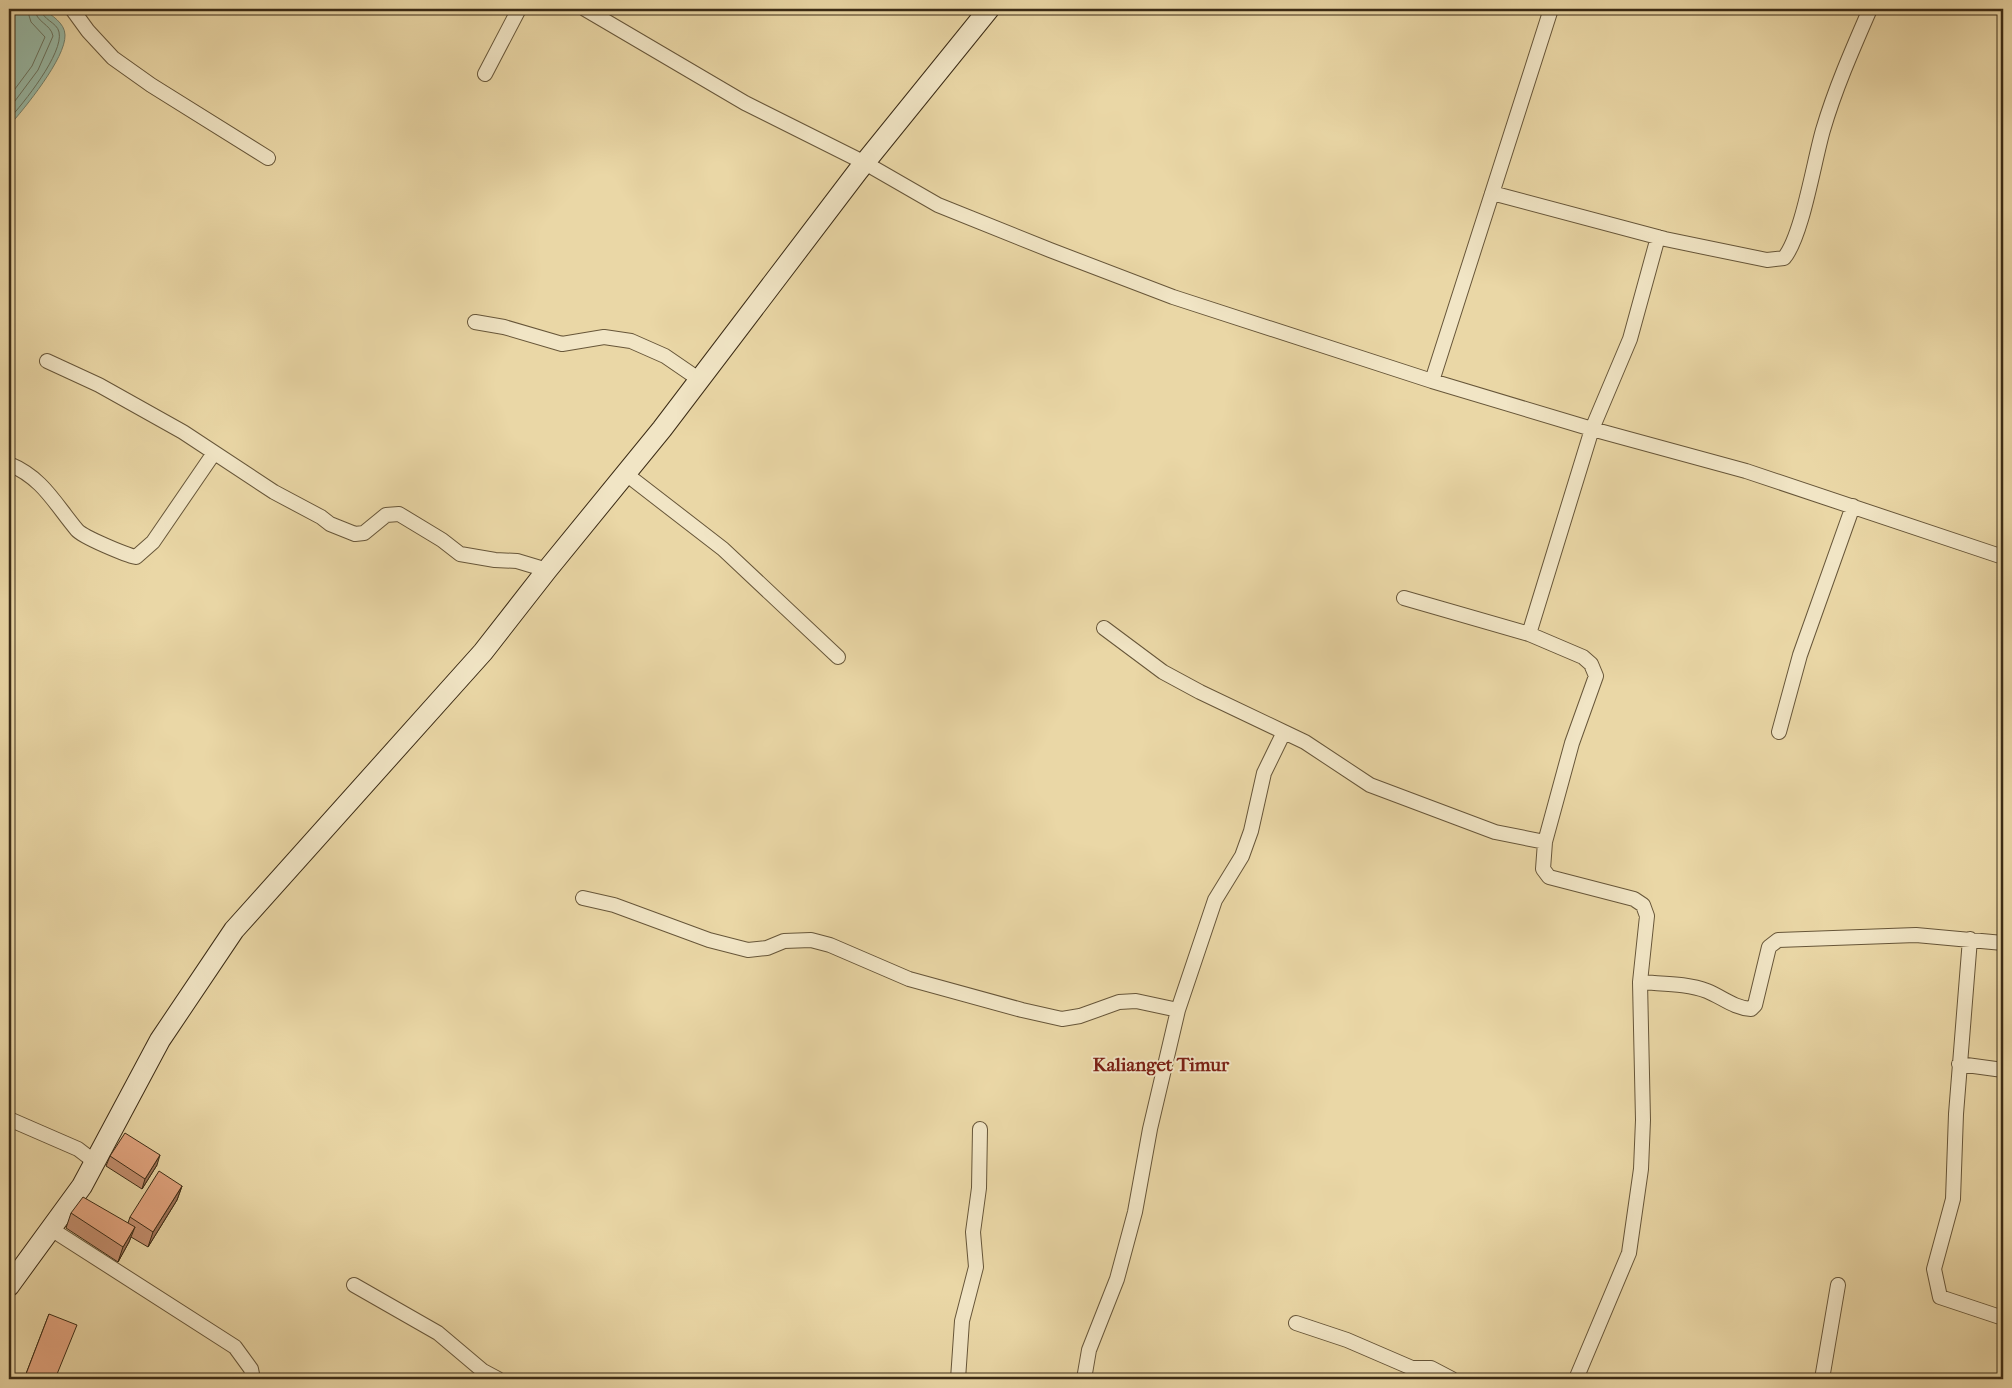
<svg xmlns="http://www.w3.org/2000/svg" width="2012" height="1388" font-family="'IM FELL French Canon',serif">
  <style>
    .water { fill: #98baa7; stroke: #73816d }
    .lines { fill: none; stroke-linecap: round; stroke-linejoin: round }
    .shore { stroke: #6a725e; stroke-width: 1 }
    .street-casing { stroke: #675639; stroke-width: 16 }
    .secondary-casing { stroke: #3b2b15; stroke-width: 22 }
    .street { stroke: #f1e5c5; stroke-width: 14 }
    .secondary { stroke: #f1e5c5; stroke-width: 20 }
    .wall { fill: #c38e6e; stroke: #3b2b15 }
    .shaded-wall { fill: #9f745a; stroke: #3b2b15 }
    .building { fill: #e3a580; stroke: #3b2b15 }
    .labels { text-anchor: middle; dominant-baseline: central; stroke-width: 4; stroke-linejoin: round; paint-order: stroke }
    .quarter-label { font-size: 19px; font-weight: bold; fill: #7a1f14; stroke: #f1e5c5 }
  </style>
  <rect width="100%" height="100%" fill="#ead7a6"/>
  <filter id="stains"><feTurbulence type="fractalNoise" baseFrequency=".004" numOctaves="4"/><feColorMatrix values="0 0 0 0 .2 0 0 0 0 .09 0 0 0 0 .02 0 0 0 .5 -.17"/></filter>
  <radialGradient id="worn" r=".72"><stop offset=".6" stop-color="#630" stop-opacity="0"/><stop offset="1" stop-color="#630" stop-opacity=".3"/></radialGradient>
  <!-- water -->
  <path class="water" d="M9,9H43C51,15 65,23 65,35C66,58 24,109 9,126Z"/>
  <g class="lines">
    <!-- shore -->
    <path class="shore" d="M9,97L32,66L45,37L31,22L27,9
      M9,109L38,70L53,36C51,24 35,22 35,9
      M9,119C23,104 64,53 59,32C57,22 42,20 41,9"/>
    <defs>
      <path id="street" d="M72,9L88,31L113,58L151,85L268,158
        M585,9L745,103L865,163L938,205L1050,250L1173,297L1432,381L1592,429L1746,471L2003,557
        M485,74L519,9
        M1492,193L1665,239L1767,260L1784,258C1802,237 1814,161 1823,130C1835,89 1853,48 1870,9
        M475,322L504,327L562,344L604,337L631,341L665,356L700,380
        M47,361L99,385L183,432L274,492L321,517L330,524L355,534L364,533L386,515L399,514L442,540L460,554L495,560L517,561L547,570
        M1432,381L1551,9
        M9,464C43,478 55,504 77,530C83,537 126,555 136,557L153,542L214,453
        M626,474L723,549L838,657
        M1104,628L1163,672L1200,692L1284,732
        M1529,634L1592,429L1630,339L1658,237
        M1779,732L1800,655L1853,506
        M1545,842L1543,869L1549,877L1634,899L1643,905L1647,916L1640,982L1643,1120L1641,1169L1629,1253L1576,1379
        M583,898L614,905L709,940L748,950L767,948L784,941L811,940L830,945L909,979L1022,1010L1062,1019L1080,1016L1119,1002L1136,1001L1178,1010
        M1970,939L1956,1114L1953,1199L1934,1269L1940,1297L2003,1318
        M1640,982C1661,984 1687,983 1707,991C1722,997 1734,1008 1751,1009L1755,1005L1769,947L1778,940L1916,935L2003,943
        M1959,1064L2003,1070
        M9,1119L78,1149L95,1162
        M51,1229L235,1347L251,1369L253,1379
        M354,1285L438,1333L483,1371L498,1379
        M1296,1323L1347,1340L1412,1368H1431L1452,1379
        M958,1379L962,1321L976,1267L973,1232L979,1188L980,1129
        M1084,1379L1089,1350L1117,1279L1135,1212L1150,1129L1178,1010L1215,900L1242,856L1251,831L1264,773L1284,732L1305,742L1370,785L1495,832L1545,842L1572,743L1596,676L1591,664L1583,657L1529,634L1404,598
        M1822,1379L1838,1285"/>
      <path id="secondary" d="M9,1286L82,1186L160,1040L234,930L483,652L547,570L662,429L858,171L989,9"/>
    </defs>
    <!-- street casing -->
    <use href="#street" class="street-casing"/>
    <!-- secondary casing -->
    <use href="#secondary" class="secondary-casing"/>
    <!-- street -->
    <use href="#street" class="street"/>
    <!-- secondary -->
    <use href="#secondary" class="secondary"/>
  </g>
  <!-- wall -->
  <path class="wall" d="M110,1156L157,1165L142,1189L106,1166Z
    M182,1186L177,1200L148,1247L131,1237L129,1242L118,1262L66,1228L71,1213L128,1223L130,1217Z
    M49,1314L56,1379H24Z"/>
  <!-- shaded-wall -->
  <path class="shaded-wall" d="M160,1155L157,1165L142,1189L145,1179Z
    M182,1186L177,1200L148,1247L153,1232Z
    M135,1227L129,1242L118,1262L123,1247Z"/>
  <!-- building -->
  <path class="building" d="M125,1133L160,1155L145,1179L110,1156Z
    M159,1171L182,1186L153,1232L130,1217Z
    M83,1197L135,1227L123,1247L71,1213Z
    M49,1314L77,1325L55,1379H39L26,1374Z"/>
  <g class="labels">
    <!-- quarter labels -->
    <g class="quarter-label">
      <text x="1161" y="1065">Kalianget Timur</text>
    </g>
  </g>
  <!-- margin -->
  <rect width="2012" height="1388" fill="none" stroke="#ead7a6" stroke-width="30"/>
  <rect x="10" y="10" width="1992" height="1368" fill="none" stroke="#3b2b15" stroke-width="2.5"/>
  <rect x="15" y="15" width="1982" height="1358" fill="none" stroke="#3b2b15"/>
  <rect width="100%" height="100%" filter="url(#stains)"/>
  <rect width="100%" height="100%" fill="url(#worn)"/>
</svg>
